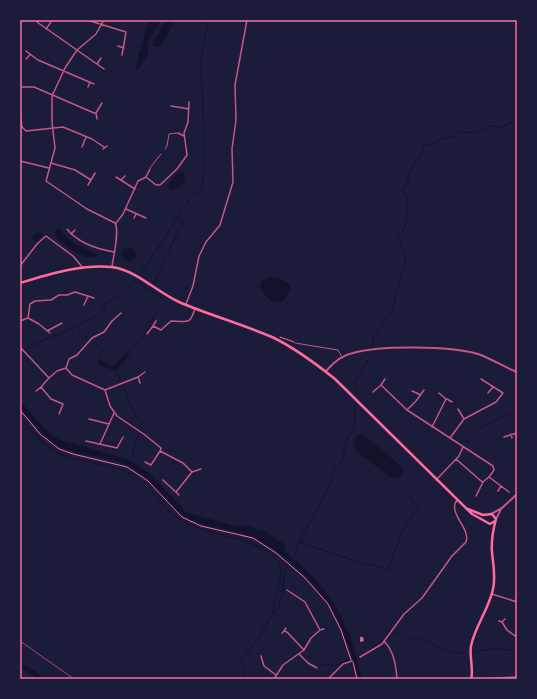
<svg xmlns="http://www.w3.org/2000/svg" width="537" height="699" font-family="'Public Sans',sans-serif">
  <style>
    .water { fill: #12122b }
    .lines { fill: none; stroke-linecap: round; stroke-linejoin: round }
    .stream { stroke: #12122b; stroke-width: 1 }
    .building { fill: #dd5f8e }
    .path { stroke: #ff6b9d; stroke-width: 1 }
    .service { stroke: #c65784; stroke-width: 1 }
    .minor { stroke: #c65784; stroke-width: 1.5 }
    .tertiary { stroke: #c65784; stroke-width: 2 }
    .primary { stroke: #ff6b9d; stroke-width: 2.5 }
    .rail { stroke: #a44b75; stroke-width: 1 }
    .neatline { fill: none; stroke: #ff6b9d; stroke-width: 1.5 }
  </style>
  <rect width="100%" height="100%" fill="#1b1b3a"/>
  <!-- water -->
  <path class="water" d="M149,20H161L147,43L148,54L137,71L135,68Z
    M166,20H175L161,47L153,46L154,40Z
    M180,172L185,175C186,182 178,191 170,189L168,186L173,177Z
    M59,228L67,238L79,246L97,255L96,257C81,260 66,246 56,237L55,231Z
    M38,231L42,233V236L37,241H34L32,237Z
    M122 254a7 7 0 1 1 14 0a7 7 0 1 1-14 0Z
    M271,277L281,279L290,284V291L282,302L271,301C262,292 252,282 271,277Z
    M127,353L129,355L116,371L99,365V360L113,366Z
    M20,401L50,434L60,440L130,460L149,473L187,513L240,527L248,525L254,529L255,527L258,532L262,529L286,546L283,550C334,592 347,616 362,679H359C348,636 333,601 299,570C281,553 262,539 238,532C221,528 202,526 186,517C164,505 152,479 130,467C107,454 78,458 55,444C45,438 39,429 31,421C26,415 20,409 20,401Z
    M363,434L402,467L404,469C404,476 397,479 392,478L356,451L353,441L358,435Z
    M20,663L35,671L45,679H39L20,668Z"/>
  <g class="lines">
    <!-- stream -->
    <path class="stream" d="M201,67V57L208,20
      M141,273L181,213L179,209L188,203V199C192,194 197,193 201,187C208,173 202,93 201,72
      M136,281L162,298
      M154,283L179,230L185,223L179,218
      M78,326L80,331L87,338
      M146,331L159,309
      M143,336L145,333
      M93,341L102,349L99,360
      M139,341L141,338
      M372,348L373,338L391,313L406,258L397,235L403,231L407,219V196L402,191C409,185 407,176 412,168C416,161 422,154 424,146L436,143L440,139L454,136L460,132L476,133L489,126L502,127L517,120
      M27,349C52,333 83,329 105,308L103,307L105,304L123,292L135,279
      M128,354L137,342
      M362,369L369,359
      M117,373L120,380
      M123,386L135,415L143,421L140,427
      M356,393L355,383L361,371
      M20,418C33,433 45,448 63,455C87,464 113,463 135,476C150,485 158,502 171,513C176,518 183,521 189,524C211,536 267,539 279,563C285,577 272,600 273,614
      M465,442L485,425L511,414
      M132,456L139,433
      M436,471L458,449
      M299,542L365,564
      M295,555L297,546L331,483L334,470L342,460L347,440L355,424V405
      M368,564L388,569L403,530L419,507L410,500V498L428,480
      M273,613L285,623
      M393,632L404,636
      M386,634L389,630
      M411,638C415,638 420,638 424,639C437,646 451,654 465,653
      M367,652L382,640
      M473,652L491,649L517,650
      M322,665H332
      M335,665L349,660
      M245,679L244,666L240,661L258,639L273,613L278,609L283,592L284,574L288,564"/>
  </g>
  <!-- building -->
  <path class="building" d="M360,637H363L364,641L360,642Z"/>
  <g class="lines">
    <!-- path -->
    <path class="path" d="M280,337L294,342
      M20,410L40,434L59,449L73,454L127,467L148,481L182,517L201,526L253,538L276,553L305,578L328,604L341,630L351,660
      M353,662L357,679"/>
    <!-- service -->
    <path class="service" d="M165,149L167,146L169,134L177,133
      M150,168L161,154
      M295,343L338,350L342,357
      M478,679L498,678"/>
    <!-- minor -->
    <path class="minor" d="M87,20L126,32L122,55
      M104,20L96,34L77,50L65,68L52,96V122L55,148L46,181L87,209L115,223C120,231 113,257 112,267
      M37,22L104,69
      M46,29L51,22
      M118,46L124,48
      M26,51L38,60L94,84
      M26,59L30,55
      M97,64L101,58
      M20,87H34L94,113H96L102,103
      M88,87L90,82
      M171,106L189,109
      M20,109L22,127L26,131L63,127L92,139L104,147
      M96,113L97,119
      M178,133L184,136
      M82,147L86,137
      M103,149L107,146
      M20,161L49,168
      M51,163L75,170L91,180
      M116,177L135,189
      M146,177L156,185H160L177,169L187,155L184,133L188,122L189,102
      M121,180L125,176
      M88,185L95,173
      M126,209L146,218
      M134,218L136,214
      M116,223L123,214L138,181L146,177L150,169
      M67,229C78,243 97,249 114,252
      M71,234L75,230
      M20,266L37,244L46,236L73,256L83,268
      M186,304L193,286L199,256L206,242L220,225L233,182L232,149L236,120L235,85L247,20
      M84,305L88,296
      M28,318L39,324L50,333
      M20,321L28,318L30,304L35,301L51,300L59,295H67L75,292L94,298
      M153,326L156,321
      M47,331L62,323
      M147,334L153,326L161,330L171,321C187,321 190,326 195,308
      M20,347L49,378L57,371L66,368L72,375L105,390L138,377L145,372
      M66,368L69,359L77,355L92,338L104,332L112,321L121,313
      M138,377L140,383
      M49,378L41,387L51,399L63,404L59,414
      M385,379L381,385L407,410L493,466L494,470L489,477
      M105,390L110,406L117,416L145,435L161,448L160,451L183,463L192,472L176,492
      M36,391L41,387
      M412,391L421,395
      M373,392L381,385
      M488,393L493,387
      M447,399L452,402
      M407,410L416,401L424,390
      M89,419L109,424
      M464,419L496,402L503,393L481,379
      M432,427L446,399L439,393
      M511,434L512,438
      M504,437L517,433
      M450,438L464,419L458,409
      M86,441L117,448L123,437
      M100,444L114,413
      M456,459L481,481L483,482L489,477L509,492
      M145,462L151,465L160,451
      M192,472L201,469
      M163,480L179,495
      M436,480L459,456L463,447
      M498,491L501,486
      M476,496L483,482
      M287,590L305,602L320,630L311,638L304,650
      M492,594L517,602
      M499,621L502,622L505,619
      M502,622L507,630L515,636L517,633
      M320,630L324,629
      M284,631L286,628
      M384,641C394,651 396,666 397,679
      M299,654L308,663L317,668
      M261,656L264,666L276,675
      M360,657L382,644L404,614L422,598L452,556L466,542C471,528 447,513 457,500
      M498,678L517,677
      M274,679L283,665L304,650L287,632L284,631L282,633
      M328,679L343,664L352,661"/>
    <!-- tertiary -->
    <path class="tertiary" d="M326,371C333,363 342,355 353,353C381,345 450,346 478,354C492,359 504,367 517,372
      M491,514L502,508L517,494
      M496,519L501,509"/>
    <!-- primary -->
    <path class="primary" d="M20,283C49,274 81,264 112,267C138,271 155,291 179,302C209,315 242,324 272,337C295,348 315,363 335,379L472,514L490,524L495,521
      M468,509L483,515L492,514L496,519C493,530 491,540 492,552C493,564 496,576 493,589C489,609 475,626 471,646C469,656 474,671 471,679"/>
    <!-- rail -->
    <path class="rail" d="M20,641L74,679"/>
  </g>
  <!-- border -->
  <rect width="537" height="699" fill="none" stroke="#1b1b3a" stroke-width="42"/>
  <rect x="21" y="21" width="495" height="657" class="neatline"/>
</svg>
